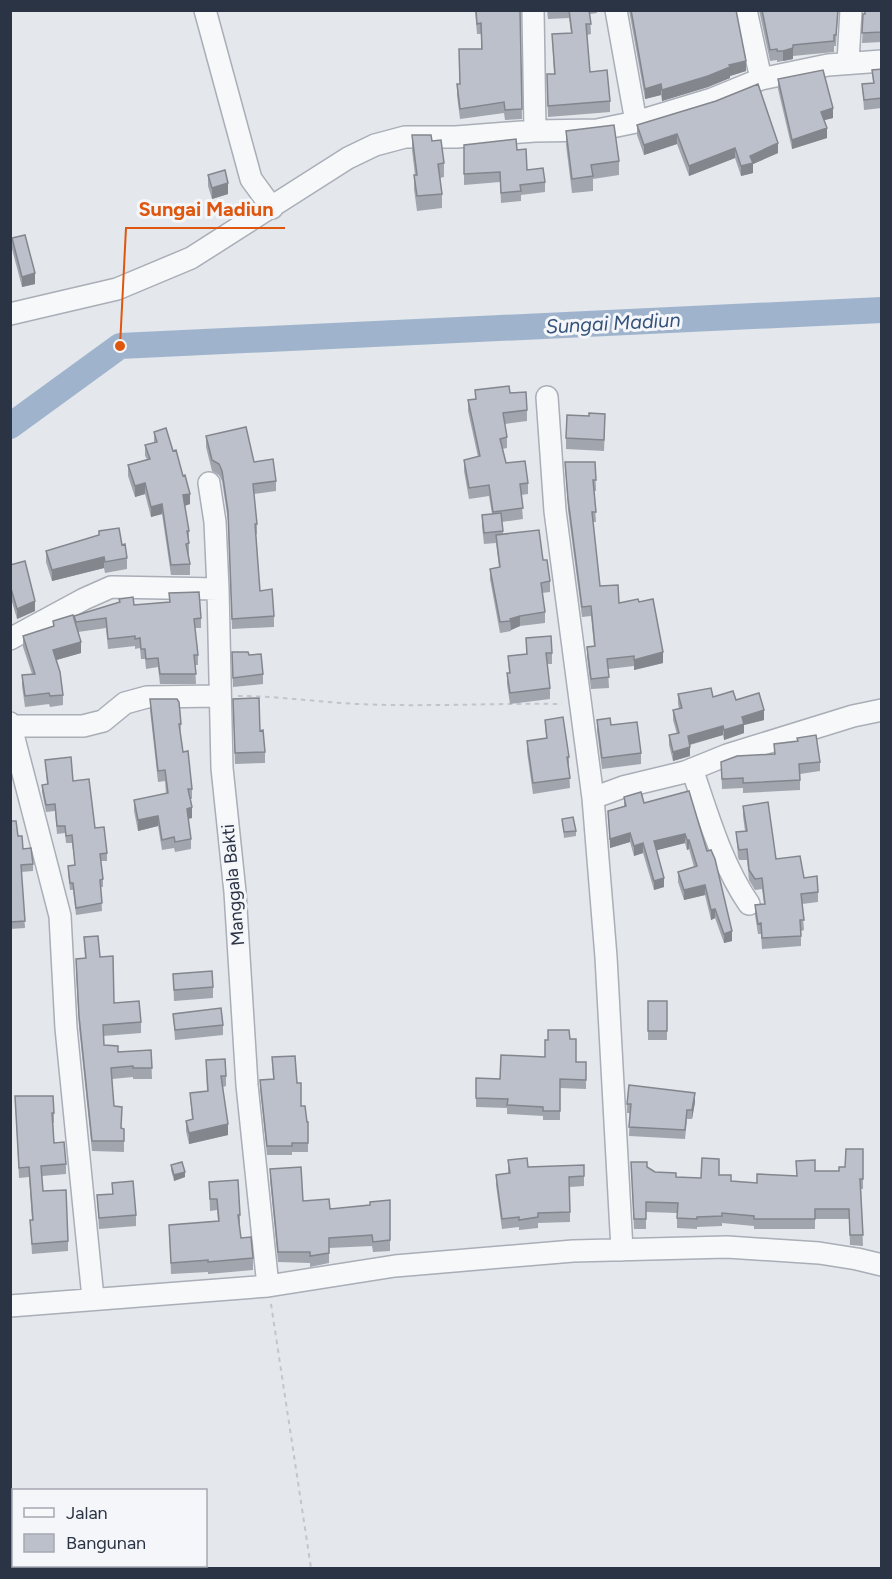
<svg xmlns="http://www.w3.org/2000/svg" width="892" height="1579" font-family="Figtree,sans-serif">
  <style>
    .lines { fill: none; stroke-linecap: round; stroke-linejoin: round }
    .river { stroke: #9fb4cc; stroke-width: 26 }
    .minor-casing { stroke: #a9aeb7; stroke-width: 24 }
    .path { stroke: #c2c5cb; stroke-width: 2; stroke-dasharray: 4.5 4.5; stroke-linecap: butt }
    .minor { stroke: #f7f8fa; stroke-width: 21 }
    .wall { fill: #a1a5ae }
    .shaded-wall { fill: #83868d }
    .building { fill: #bbc0ca; stroke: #83868d; stroke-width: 1.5 }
    .labels { text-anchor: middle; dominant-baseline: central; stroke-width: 6; stroke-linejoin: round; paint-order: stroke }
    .street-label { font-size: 18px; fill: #2b3445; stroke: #f4f6f9 }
    .water-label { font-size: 20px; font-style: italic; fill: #34527a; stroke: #f4f6f9 }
    .leader { fill: none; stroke: #df570f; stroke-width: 2 }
    .callout-dot { fill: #df570f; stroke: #f4f6f9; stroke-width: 2 }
    .callout-label { font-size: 20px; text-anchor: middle; font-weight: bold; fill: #df570f; stroke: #f4f6f9; stroke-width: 6; stroke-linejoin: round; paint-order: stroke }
  </style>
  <rect width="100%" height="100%" fill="#e4e7ec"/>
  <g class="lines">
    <!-- river -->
    <path class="river" d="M10,426L120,346L882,310"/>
    <defs>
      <path id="minor" d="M205,10L251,179L272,208
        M533,10L535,131
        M616,10L636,122
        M746,10L761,79
        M848,62L851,10
        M10,314L117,289L191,258L348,158L375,145L405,137H456L535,131L597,130L636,122L712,99L761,79L828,65L882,61
        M547,397L555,511L593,798L606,957L622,1250
        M209,483L215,522L218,589L222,768L235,892L247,1085L268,1286
        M10,639L84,599L111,587L218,589
        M10,723L60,916L66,1028L93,1298
        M12,726H83L103,721L125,703L147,697L220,696
        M692,769C708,815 721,863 749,904
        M593,798L623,787L685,772L727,755L853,716L882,710
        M10,1306L268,1286L395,1266L573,1251L727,1247L819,1253L857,1259L882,1265"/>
    </defs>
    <!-- minor casing -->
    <use href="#minor" class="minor-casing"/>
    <!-- path -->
    <path class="path" d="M238,696C278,696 317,702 357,704C425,707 494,703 562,704
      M271,1304L311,1568"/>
    <!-- minor -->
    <use href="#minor" class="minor"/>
  </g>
  <!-- wall -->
  <path class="wall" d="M475,10H520L522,119L505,120L504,113L460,119L457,95V84H460L459,60L481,49V34H477Z
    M547,10H597V13L590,14L591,34L587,35L590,72L610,101V112L548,117L547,74H554L552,34L571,33L569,18L548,19Z
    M629,10H736L746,71L730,76V78L708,87L662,101L661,95L645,99Z
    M759,10H838L836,46H834V52L793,56V59L783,61L777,62V60L770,61Z
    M864,10H882V42L862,43Z
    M882,69V108L864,110L862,84L873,83L872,70Z
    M778,79L833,118L824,120L827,138L792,149L778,89Z
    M637,125L778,153L753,164V173L741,176L735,158L689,176L677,144L644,155L637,135Z
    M566,131L619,161V175L593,179V191L572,193L566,145Z
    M412,135L432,141L444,163V177L440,178L442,194V208L417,211L414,189V175H415L412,150Z
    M464,145L527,170L545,182V192L521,195V201L501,203L500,182L464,185Z
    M208,175L228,194L212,199L208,186Z
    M12,238L35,284L22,287L12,249Z
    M475,390L510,393L527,410V421L505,424L507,437V448L502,449L506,463L528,483V494L521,495L523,519L502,522L503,534L543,560L550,581V592L542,593L545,612V623L520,626L511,630V631L500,633L490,579V569L499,567L496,543L484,544L482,526V515L492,514L489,496L469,499L464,471V460L478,457L468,411V400L475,399Z
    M605,425L604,451L566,449V438Z
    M154,432L190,504L185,506L189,531V554H188L190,564V575H171L162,514L151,517L145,494L135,497L128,476V465L147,459L145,456V445L154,443Z
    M206,436L254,462L276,481V491L254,494L257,524V534H256L260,591L274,616V627L232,629L228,521L222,481L219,475L212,471L206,447Z
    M565,462H595L596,491H594L596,522H593L600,586L619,603L663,663L634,670V666L608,669L609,688L591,689L587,657V647L594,646L591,616L582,617L568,510Z
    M99,531L122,545L127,558V569L105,573L104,568L52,581L46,562V551L99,536Z
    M10,565L35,611L17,619L10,595Z
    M169,593L201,618V628H195L198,655V665H195L196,684H160L158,667L146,669L145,659H141L140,648L135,649V646L108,649L106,628L78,632L81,653L56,660L63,695V705L50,707L49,704L25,707L22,686V675L32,674L23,647V636L53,627V621L74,618L119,602V599L134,605L169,602Z
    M526,638L552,653V664H547L550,688V699L510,704L507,684V673H509L508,656L526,654Z
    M232,652L249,655L263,674V684L233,687Z
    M678,694L736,700L764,720L744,725V733L724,740L723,735L690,745V756L673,761L669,745V735L677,734L673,720V710L679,709L678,704Z
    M150,699L181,724L180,735L183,752L192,789V799H190L192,818L188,819L191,839V849L175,852L174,848L162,850L158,826L138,831L134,811V800L166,794L165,781L158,782L150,710Z
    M233,699L260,731L265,752V763L235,764Z
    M545,720L569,757V767L570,788L533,794L527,752V741L546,738Z
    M597,720L611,725L641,753V764L602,769L597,731Z
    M774,744L820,762V771L800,774V790L743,793V788L722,789L721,762L774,754Z
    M45,760L73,781L107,853V861H101L103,879V887H101L102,911L76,915L73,890H70L68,873V866L75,865L72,843H66L65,833L57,834L55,811L46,812L42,792V785L47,784Z
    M689,791L732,941L724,943L715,918L711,920L705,895L684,900L678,882V872L694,867L689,849L687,850L685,843L656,850L664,887L654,890L643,853L634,856L630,842L610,848L608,811L624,806V797L644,803Z
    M743,806L776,859L804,878L818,892V902L802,904L804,930L801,931V946L762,949L761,934H758L755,915V905L764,904L762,889L755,890L749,880L747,860H739L738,857L736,832L745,831L743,816Z
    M562,819L576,831V836L564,838Z
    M10,821L23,849L33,864V871L21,872L25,928L10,929Z
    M84,937L100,957L114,1003L141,1022V1033L103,1036L104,1045L118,1052L151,1050L152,1079H133V1077L112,1079L114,1106L121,1128L124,1129V1152L92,1151L79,1027L76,970V959H85Z
    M173,974L213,987V998L174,1001Z
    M648,1001H667V1040H648Z
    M173,1014L223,1025V1035L175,1040Z
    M570,1039L576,1062H586V1089L560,1088V1120H543V1116L507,1114V1108L476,1107V1078L500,1079L545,1057Z
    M272,1057L297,1083L301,1106L307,1122H308V1152H292V1155H267L260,1089V1080L273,1079Z
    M206,1060L226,1076V1086L223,1087L228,1135L189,1144L186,1131V1121L192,1120L190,1093L207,1091Z
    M15,1096L54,1113V1123H53L54,1143L66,1164V1174L42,1176L43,1191L68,1241V1251L32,1254L30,1220H32L29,1177L19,1178Z
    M695,1102L692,1119H687L685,1139L629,1136L630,1113H627V1104Z
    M863,1149V1189H861L863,1246L850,1245L849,1219H815V1229H754V1226L722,1223V1226L697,1227V1229L677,1228V1213L646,1212V1229H634L631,1162L647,1167L655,1172L676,1177L701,1178L719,1175L731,1181L757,1183L796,1176L815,1171H839L845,1167Z
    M508,1160L528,1167L584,1165V1186L570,1187V1222L538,1223V1228L519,1230V1227L502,1229L496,1185V1175L508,1173Z
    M171,1165L185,1177L174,1181L171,1170Z
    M270,1169L303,1201L330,1209L370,1205L390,1200V1251L373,1252L372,1246L329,1248V1263L310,1267V1263L278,1262L270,1180Z
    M209,1182L240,1215V1226H239L241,1238L253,1258V1270L208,1274V1272L171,1274L169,1225L218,1221L217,1210L210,1211Z
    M112,1183L136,1215V1226L99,1229L97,1195L112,1194Z"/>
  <!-- shaded-wall -->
  <path class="shaded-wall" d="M793,48V59L783,61V51Z
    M746,61V71L730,76V78L708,87L662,101V90L729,65Z
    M661,84V95L645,99V89Z
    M833,108V118L821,121V112Z
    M827,128V138L792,149V140Z
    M677,134V144L644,155V145Z
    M778,143V153L753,164V173L741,176V166L750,156Z
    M735,148V158L689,176V166Z
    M228,183V194L212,199V188Z
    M35,273V284L22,287V277Z
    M145,483V494L135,497V486Z
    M190,494V504L183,506V495Z
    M162,504V514L151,517V507Z
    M104,557V568L52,581V570Z
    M35,601V611L17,619V609Z
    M520,616V626L511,630L510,619Z
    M81,642V653L53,661V650Z
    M663,652V663L634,670V660Z
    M764,710V720L744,725V733L724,740V730L742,717Z
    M723,726V735L688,745V736Z
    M690,747V756L673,761V752Z
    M192,807V818L187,819V809Z
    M158,816V826L138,831V820Z
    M630,833V842L610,848V839Z
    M685,834V843L654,851V841Z
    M687,840H689V849L687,850Z
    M643,843V853L634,856V846Z
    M664,878V887L654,890V881Z
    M705,885V895L684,900V890Z
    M715,909V918L711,920V910Z
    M732,931V941L724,943V934Z
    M695,1093V1102L692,1119V1110Z
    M228,1124V1135L189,1144V1133Z
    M185,1172V1177L174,1181V1175Z"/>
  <!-- building -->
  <path class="building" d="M476,10H520L522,109L505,110L504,102L460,109L457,84H460L459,49H482L481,23L477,24Z
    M569,10H589L591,24H586L590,72L607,70L610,101L548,106L547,74H555L552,34L572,33Z
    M631,10H736L746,61L729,65L730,67L708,76L662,90L661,84L645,89Z
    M762,10H838L836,35H834V41L793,45V48L783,51H777V49L770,50Z
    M865,10H882V32L862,33L863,14H865Z
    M882,69V98L864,100L862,84L874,83L872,70Z
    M823,70L833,108L821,112L827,128L792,140L778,79Z
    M758,84L778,143L750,156L753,163L741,166L735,148L689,166L677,134L644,145L637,125L716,101Z
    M614,125L619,161L591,165L593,176L572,179L566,131Z
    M412,135H431L432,141L441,140L444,163L438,164L442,194L417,196L414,175H417Z
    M516,139L517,150L526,149L527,170L543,168L545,182L520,185L521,191L501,193L500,172L464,174V145Z
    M225,170L228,183L212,188L208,175Z
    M25,235L35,273L22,277L12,238Z
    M509,386L510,393L526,392L527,410L503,413L507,437L500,439L506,463L525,461L528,483L520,484L523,508L493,512L489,485L469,488L464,460L480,456L468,400L476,399L475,390Z
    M589,413L605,414L604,440L566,438L567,415L589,416Z
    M246,427L254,462L273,459L276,481L253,484L257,524H255L260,591L272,589L274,616L232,619L228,511L222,471L219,464L212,460L206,436Z
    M166,428L173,451L176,450L183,476L185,475L190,494L183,495L189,531H187L189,543L186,544L190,564L171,565L162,504L151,507L145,483L135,486L128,465L150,459L145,445L157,442L154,432Z
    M565,462H595L596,480H593L596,512H592L600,586L618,585L619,603L638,599L639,602L653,599L663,652L634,660V656L607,659L609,677L591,679L587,647L595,646L591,606L582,607L568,499Z
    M501,513L503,531L484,533L482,515Z
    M119,528L122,545L125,544L127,558L105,562L104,557L52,570L46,551L99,535V531Z
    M539,530L543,560H547L550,581L541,583L545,612L520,616L510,619L511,621L500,622L490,569L500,567L496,535Z
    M25,561L35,601L17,609L10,585V565Z
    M199,592L201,618L194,619L198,655H194L196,674H160L158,658L146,659L145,649H141L140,638L135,639V636L108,639L106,618L76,622L74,616L120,602L119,599L133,597L134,605L170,602L169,593Z
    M73,615L81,642L53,650L60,672L63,695L50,696L49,693L25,696L22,675L35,674L23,636L54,626L53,621Z
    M551,636L552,653H546L550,688L510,693L507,673H510L508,656L527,654L526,638Z
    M232,652H248L249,655L261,654L263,674L233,678Z
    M711,688L713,697L733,691L736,700L759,693L764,710L742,717L744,724L724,730L723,726L688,736L690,747L673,752L669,735L679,733L673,710L682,708L678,694Z
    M259,698L260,731L263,730L265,752L235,753L233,699Z
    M150,699H177L179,702L181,724H179L183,752L188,751L192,789H188L192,807L187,809L191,839L175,842L174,837L162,840L158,816L138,820L134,800L168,793L165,770L158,771Z
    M563,717L569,757H567L570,778L533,783L527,741L547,738L545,720Z
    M610,718L611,725L637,722L641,753L602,758L597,720Z
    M816,735L820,762L799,764L800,780L743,783V778L722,779L721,762L737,756L775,754L774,744L798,741L797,738Z
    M71,757L73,781L89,779L95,828L104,827L107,853L100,854L103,879L100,880L102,903L76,908L73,883H70L68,866L75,865L72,835L66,836L65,826H57L55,804L46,805L42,785L48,784L45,760Z
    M689,791L707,851L711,850L715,859L732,931L724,934L715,909L711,910L705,885L684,890L678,872L697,866L689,840H687L685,834L654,841L664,878L654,881L643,843L634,846L630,833L610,839L608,811L626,806L624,797L641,792L644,803Z
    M768,802L776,859L800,856L804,878L817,876L818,892L801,894L804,920H800L801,936L762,938L761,923L758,924L755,905L765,904L762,878L755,879L749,870L747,849L739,850L738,846L736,832L747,831L743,806Z
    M573,817L576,831L564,832L562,819Z
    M10,821H16L18,836H22L23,849L31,848L33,864L21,865L25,921L10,922Z
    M98,936L100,957L113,956L114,1003L139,1001L141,1022L103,1025L104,1045L118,1046V1052L151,1050L152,1068H133V1066L111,1068L114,1106L122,1107L121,1128L124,1129V1141H92L79,1016L76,959L86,958L84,937Z
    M212,971L213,987L174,990L173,974Z
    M648,1001H667V1031H648Z
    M221,1008L223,1025L175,1030L173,1014Z
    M548,1030H569L570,1039H576V1062H586V1080L560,1079V1111H543V1107L507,1105L508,1099L476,1098V1078L500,1079L501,1055L545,1057V1040H548Z
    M295,1056L297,1083H301V1106H305L307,1122H308V1143H292V1146H267L260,1080L274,1079L272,1057Z
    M225,1059L226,1076H221L228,1124L189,1133L186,1121L193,1119L190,1093L208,1091L206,1060Z
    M629,1085L695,1093L692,1110H687L685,1130L629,1127L631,1104H627Z
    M15,1096H53L54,1113H52L54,1143L64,1142L66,1164L41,1166L43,1191L66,1190L68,1241L32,1244L30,1220H33L29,1167L19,1168Z
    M846,1149H863V1179H860L863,1235H850L849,1209H815V1219H754V1216L722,1213V1216L697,1217V1219L677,1218L678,1203L646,1202V1219H634L631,1162H647V1167L655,1172L676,1173V1177L701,1178L702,1158L719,1159V1175H731V1181L757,1183V1174L797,1176L796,1161L815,1160V1171H839V1167H845Z
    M527,1158L528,1167L584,1165V1176L569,1177L570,1212L538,1213V1217L519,1220V1217L502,1219L496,1175L510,1173L508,1160Z
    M182,1162L185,1172L174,1175L171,1165Z
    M301,1167L303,1201L329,1199L330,1209L370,1205V1202L390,1200V1240L373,1242L372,1235L329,1238V1253L310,1256V1252H278L270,1169Z
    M238,1180L240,1215H238L241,1238L251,1237L253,1258L208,1262V1260L171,1263L169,1225L219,1221L217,1199H210L209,1182Z
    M133,1181L136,1215L99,1218L97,1195L113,1194L112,1183Z"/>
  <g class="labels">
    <!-- street labels -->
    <g class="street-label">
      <text transform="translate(233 885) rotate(-95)">Manggala Bakti</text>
    </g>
    <!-- water labels -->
    <g class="water-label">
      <text transform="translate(613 323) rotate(-3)">Sungai Madiun</text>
    </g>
  </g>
  <!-- callouts -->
  <path class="leader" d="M120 346L126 228H285"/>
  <circle class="callout-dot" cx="120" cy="346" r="6"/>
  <g class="callout-label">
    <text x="206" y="216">Sungai Madiun</text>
  </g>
  <!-- border -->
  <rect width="892" height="1579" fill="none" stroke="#2b3445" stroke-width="24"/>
  <!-- legend -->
  <rect x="12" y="1489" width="195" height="78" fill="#f4f6f9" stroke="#a4a8b1" stroke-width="1.5"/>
  <rect x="24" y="1508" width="30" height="9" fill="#f7f8fa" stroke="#a4a8b1" stroke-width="1.5"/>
  <text x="66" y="1519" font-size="18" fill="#2b3445">Jalan</text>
  <rect x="24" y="1534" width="30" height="18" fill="#bbc0ca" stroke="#a4a8b1" stroke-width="1.5"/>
  <text x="66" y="1549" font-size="18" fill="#2b3445">Bangunan</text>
</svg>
